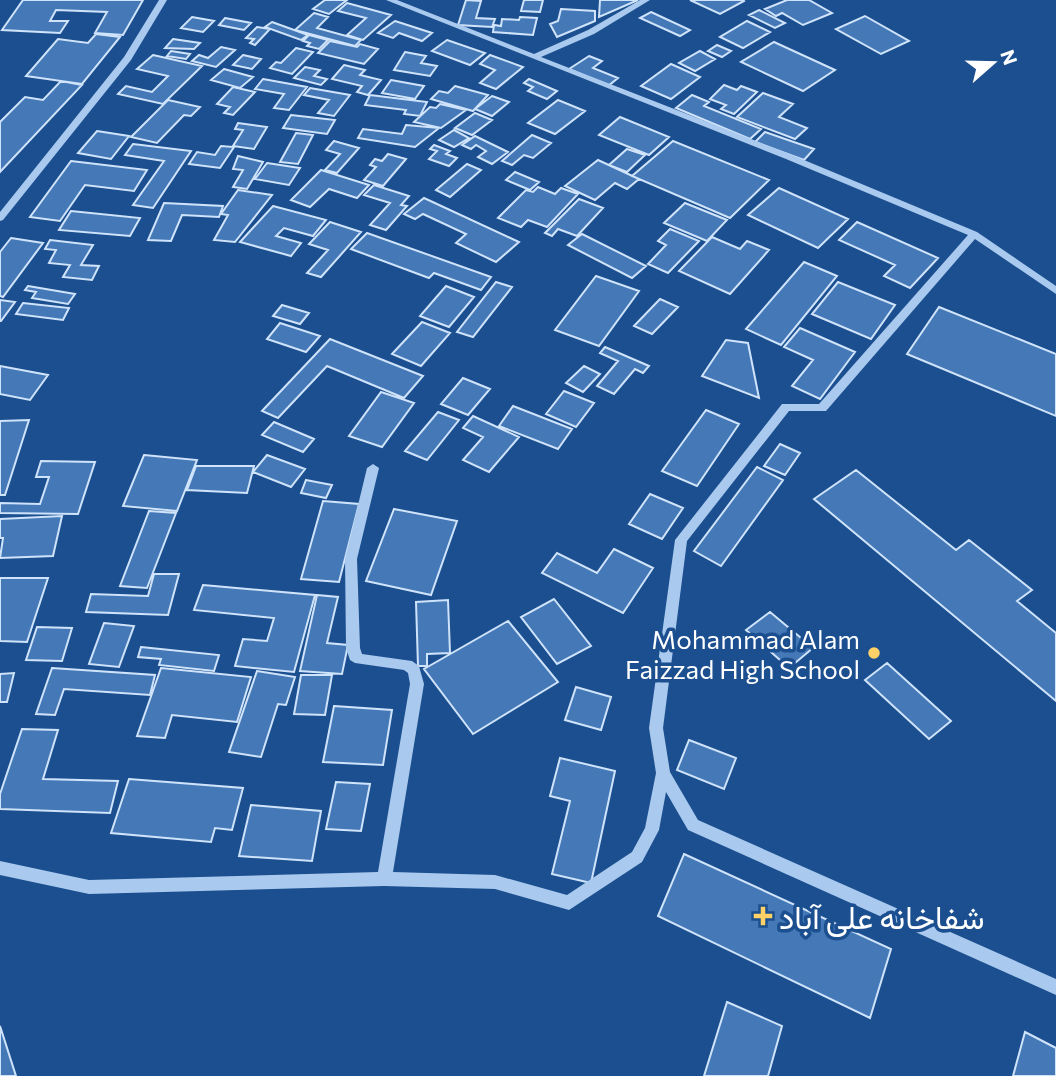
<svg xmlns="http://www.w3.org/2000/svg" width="1056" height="1076" font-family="Commissioner,Vazirmatn,sans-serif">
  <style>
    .building { fill: #4478b7; stroke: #cfe3fa; stroke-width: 2 }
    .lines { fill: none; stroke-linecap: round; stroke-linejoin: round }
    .minor { fill: #a9c9ee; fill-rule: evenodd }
    .poi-dot { fill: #ffd166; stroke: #1b4f8f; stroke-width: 2.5 }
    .labels { text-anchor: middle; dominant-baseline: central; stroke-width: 7; stroke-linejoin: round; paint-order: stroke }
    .poi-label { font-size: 26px; fill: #fff; stroke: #1b4f8f; text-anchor: end }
    .near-poi-label { font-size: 32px; fill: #fff; stroke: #1b4f8f; text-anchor: start }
  </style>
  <rect width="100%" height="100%" fill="#1b4f8f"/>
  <!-- building -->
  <path class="building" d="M23,0H143L123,35L95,33L107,12L56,10L50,21H68L60,33L2,30Z
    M325,0H347L329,14L313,9Z
    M466,0L481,1L476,18L495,19L492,27L458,25Z
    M524,0H543L540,12L521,11Z
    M600,0H638L599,17Z
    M690,0H743L744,1L720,14Z
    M787,0H809L832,13L803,25L782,13L776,16L765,9Z
    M347,3L391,15L363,40L347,35L366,18L338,11Z
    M561,9L595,11V21L557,37L550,24L558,21Z
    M759,10L785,23L775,28L749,15Z
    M651,12L690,30L680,36L640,18Z
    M314,13L328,17L317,28L361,40L355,46L295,30Z
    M865,16L909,41L881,54L836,29Z
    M192,17L214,21L203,32L181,28Z
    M520,17L537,18L533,35L493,32L494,25L501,26L502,19L519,20Z
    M225,18L251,23L244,30L219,25Z
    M395,21L432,33L422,41L399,33L393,38L378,33Z
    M747,21L770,32L743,48L720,37Z
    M272,22L308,35L301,40L265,27Z
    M257,27L270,29L255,45L250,43L254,39L246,38Z
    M96,34L120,37L82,84L26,76L58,39L88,43Z
    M309,35L328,40L319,49L307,46L310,43L303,41Z
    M173,39L200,43L194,49L165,48Z
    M447,40L485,53L470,65L432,51Z
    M330,41L357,47L360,44L378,49L364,64L318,53Z
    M774,42L835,70L803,91L741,62Z
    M717,45L731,51L722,57L708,51Z
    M221,47L235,50L216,67L192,61L199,55L208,58Z
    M296,48L313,52L292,74L270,68L276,62L281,63Z
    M171,51L190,54L186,59L167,56Z
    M700,51L715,59L695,71L679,63Z
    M405,52L426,56L421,63L437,66L430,76L394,70Z
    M153,55L202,66L163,104L118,94L126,86L152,92L168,76L137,69Z
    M243,55L261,59L252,69L233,65Z
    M490,55L523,67L496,89L480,83L495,70L480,64Z
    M589,56L602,61L593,68L618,78L608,86L569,69Z
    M671,64L700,77L671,99L641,86Z
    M344,65L365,70L360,75L381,80L368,95L357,92L362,86L332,79Z
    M305,67L320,70L314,76L327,79L321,85L294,78Z
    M224,69L253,77L240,88L211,80Z
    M263,79L307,87L289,110L274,108L284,94L255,89Z
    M529,79L557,91L547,99L528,91L533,87L524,83Z
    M391,80L424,86L415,99L382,93Z
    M61,81L82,85L0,172V122L25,97L43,100Z
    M724,85L737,90L741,86L757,92L734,114L721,109L726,105L710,99Z
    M455,86L488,95L473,111L431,99L439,91L448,93Z
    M233,87L255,92L233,115L224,113L230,107L217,104Z
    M310,88L350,95L334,116L318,113L329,100L304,95Z
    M763,93L793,104L779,117L807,128L795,139L737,117Z
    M370,95L427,102L420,116L404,114L406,110L365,105Z
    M692,95L709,102L704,106L761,129L750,139L676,108Z
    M492,96L509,102L492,116L475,109Z
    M168,100L200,107L191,116L184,115L157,143L131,137Z
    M558,100L585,111L555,134L528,123Z
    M440,104L466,110L441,128L414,122L430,107L436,108Z
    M475,113L492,120L472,135L455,128Z
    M291,115L335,120L327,134L283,128Z
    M620,117L669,137L649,155L599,135Z
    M238,123L267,127L254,149L233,146L243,130L235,129Z
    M406,125L439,128L415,147L358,138L363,129L402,134Z
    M454,130L469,138L454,147L439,140Z
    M97,131L129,136L111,159L78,153Z
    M765,132L814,149L804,160L755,142Z
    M296,133L313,135L298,164L280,162Z
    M532,135L551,143L533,158L524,155L512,165L502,161Z
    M475,136L508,152L492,164L478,157L486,151L476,145L471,149L462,145Z
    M334,141L359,148L337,173L325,170L340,154L326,150Z
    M673,141L769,180L730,218L632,176Z
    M133,144L191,151L153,208L133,205L164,161L125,155Z
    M434,145L450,151L446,154L457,158L449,166L429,159L437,151L430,149Z
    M221,146L234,147L220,168L189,164L197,152L215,155Z
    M627,149L645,155L627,172L609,165Z
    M388,154L406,159L383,186L364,180L376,167L370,165L375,159L382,161Z
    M238,156L263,162L247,189L233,187L243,170L233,169Z
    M598,160L639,179L627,189L615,183L595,200L565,186Z
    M71,161L147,170L134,191L85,185L60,221L30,217Z
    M267,163L300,168L289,185L255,179Z
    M467,164L481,170L450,197L436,190Z
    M321,170L369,185L357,198L329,189L310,207L291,200Z
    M515,172L539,182L530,190L506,180Z
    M374,185L409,196L401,205L407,206L386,230L370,225L390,203L364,195Z
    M538,187L555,194L561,188L578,194L547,227L528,220L521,227L498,218L526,190L533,192Z
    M779,188L848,219L818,248L748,215Z
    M238,190L272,195L235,242L214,240L228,215L221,214Z
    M424,198L519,242L496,262L456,243L466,234L423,214L415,219L404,214Z
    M579,199L603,208L577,236L558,229L552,236L545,233Z
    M164,203L223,206L219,217L182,215L171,241L148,240Z
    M685,203L727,220L707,241L664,223Z
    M273,206L326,220L313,236L284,228L276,236L301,243L291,256L240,242Z
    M71,211L140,218L130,236L59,230Z
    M330,222L361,232L321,277L307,273L328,250L309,244Z
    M857,222L938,258L910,288L884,276L895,265L839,240Z
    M670,229L699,241L668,273L648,264L666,245L658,241Z
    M367,233L491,277L481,290L434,273L429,278L351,249Z
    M582,234L646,266L632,278L568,245Z
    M712,237L740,249L747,241L769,250L730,294L679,271Z
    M11,238L43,243L3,297L0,296V252Z
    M50,240L93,245L81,265L99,266L92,280L63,277L70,265L49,263L56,250L45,249Z
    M804,262L837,276L781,345L746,329Z
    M596,276L639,291L599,346L555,330Z
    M496,282L512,287L473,337L457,332Z
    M838,282L895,305L871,339L812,314Z
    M28,286L75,294L68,304L32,298L36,292L25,290Z
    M446,286L474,297L449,327L420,316Z
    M660,299L678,307L652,334L634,326Z
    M0,300L15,302L1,321H0Z
    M23,303L69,308L63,320L16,314Z
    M282,305L309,313L300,324L273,316Z
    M939,307L1056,354V416L907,354Z
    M422,322L450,333L421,366L392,354Z
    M280,323L320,336L306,352L267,339Z
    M800,328L855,352L820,399L792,386L813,360L784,347Z
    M330,339L423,376L404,398L327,366L278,418L262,411Z
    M726,340L748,343L759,398L702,376Z
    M605,347L649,366L643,373L635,369L614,394L597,386L618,361L600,353Z
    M0,366L48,375L30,400L0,394Z
    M584,366L600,374L583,392L566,383Z
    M463,378L490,389L468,415L441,404Z
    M564,391L594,403L576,427L546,414Z
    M381,392L414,403L382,447L349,436Z
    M513,406L572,429L558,449L499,426Z
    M706,410L739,424L697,486L662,471Z
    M438,412L459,420L427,460L405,451Z
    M473,416L519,437L489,472L463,460L483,437L463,428Z
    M29,420L5,495H0V421Z
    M274,422L314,439L303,452L262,435Z
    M780,444L800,453L785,475L764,466Z
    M144,455L197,460L177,511L123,506Z
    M267,455L305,469L291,487L253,472Z
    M41,461L95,462L78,514L0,513V503L40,504L49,477H36Z
    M196,466H254L247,493L187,490Z
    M757,467L783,480L721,566L694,551Z
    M856,470L956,550L969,540L1032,590L1017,601L1056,633V701L814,499Z
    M306,480L332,485L326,498L301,493Z
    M650,494L683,508L662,539L629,524Z
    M323,501L359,504L339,582L301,579Z
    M394,509L457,521L431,595L366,581Z
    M149,511L176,513L147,588L120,586Z
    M62,516L53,556L0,558L3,538H0V519Z
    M614,549L653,568L623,613L542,573L557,553L597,573Z
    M154,574H179L168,615L86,612L91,594L148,596Z
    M0,578H48L27,642L0,641Z
    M203,585L315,595L294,672L235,666L243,639L267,641L274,618L194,610Z
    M317,595L338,597L327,643L348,645L342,674L300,671Z
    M554,599L591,646L557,664L521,617Z
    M448,600L450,653L427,654V666H418L416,602Z
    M770,612L813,648L789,668L746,630Z
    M508,621L558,682L473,734L424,669Z
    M104,623L134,626L119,667L89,664Z
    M37,627L72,628L62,661L26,660Z
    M141,647L219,655L214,671L159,665L161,659L138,657Z
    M887,663L951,721L929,739L865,680Z
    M52,668L155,675L150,695L64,689L55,715L36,714Z
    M161,668L251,677L237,722L172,715L165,738L137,736Z
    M257,671L295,677L286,705L278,704L261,757L229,752Z
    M14,673L7,702H0V674Z
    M301,675H332L325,715L294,714Z
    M576,687L611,697L601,730L565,720Z
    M334,706L392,710L383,765L323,762Z
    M22,729L58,730L43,779L118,781L110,813L0,809V794Z
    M689,740L736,758L724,789L677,770Z
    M560,758L615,771L591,883L552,874L570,801L550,796Z
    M129,779L243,788L232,830L215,828L211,842L111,833Z
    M336,782L370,784L361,831L326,829Z
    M251,805L321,811L312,861L239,856Z
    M684,854L891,949L870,1018L658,916Z
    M727,1002L782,1026L768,1076H704Z
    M0,1026L16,1076H0Z
    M1025,1032L1056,1048V1076H1013Z"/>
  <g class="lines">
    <!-- minor -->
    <path class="minor" d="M159,0H167L131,60L3,220L0,221V212L124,57Z
      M386,0H397L534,54L588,30L640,0H650L594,34L541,57L792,155L977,232L1056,286V294L975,239L826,411H789L687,541L663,728L670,772L698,820L1056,979V995L688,830L666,792L659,830L642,862L569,910L495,889L384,886L89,894L0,875V861L89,880L378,872L410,684L408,673L404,670L355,663L350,660L346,648L345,559L367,468L373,464L379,468L357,559L360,648L362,654L412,661L419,666L424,684L393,872L495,875L567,895L632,852L645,828L656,773L649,728L675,540L782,404H819L968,235L786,159Z"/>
  </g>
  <!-- markers -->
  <g class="poi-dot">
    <circle cx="874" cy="653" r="7"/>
    <path d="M759.5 905.5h7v7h7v7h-7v7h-7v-7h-7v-7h7z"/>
  </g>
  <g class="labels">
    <!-- poi labels -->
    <g class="poi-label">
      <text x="860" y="638">Mohammad Alam<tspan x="860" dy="30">Faizzad High School</tspan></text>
    </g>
    <!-- near-poi labels -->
    <g class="near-poi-label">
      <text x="779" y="916">شفاخانه علی آباد</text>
    </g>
  </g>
  <!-- north arrow -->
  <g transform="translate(993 63) rotate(70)" stroke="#1b4f8f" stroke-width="5" paint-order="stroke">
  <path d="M0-5L12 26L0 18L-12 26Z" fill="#ffffff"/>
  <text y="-10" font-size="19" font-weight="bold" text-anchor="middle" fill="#ffffff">N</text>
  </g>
</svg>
